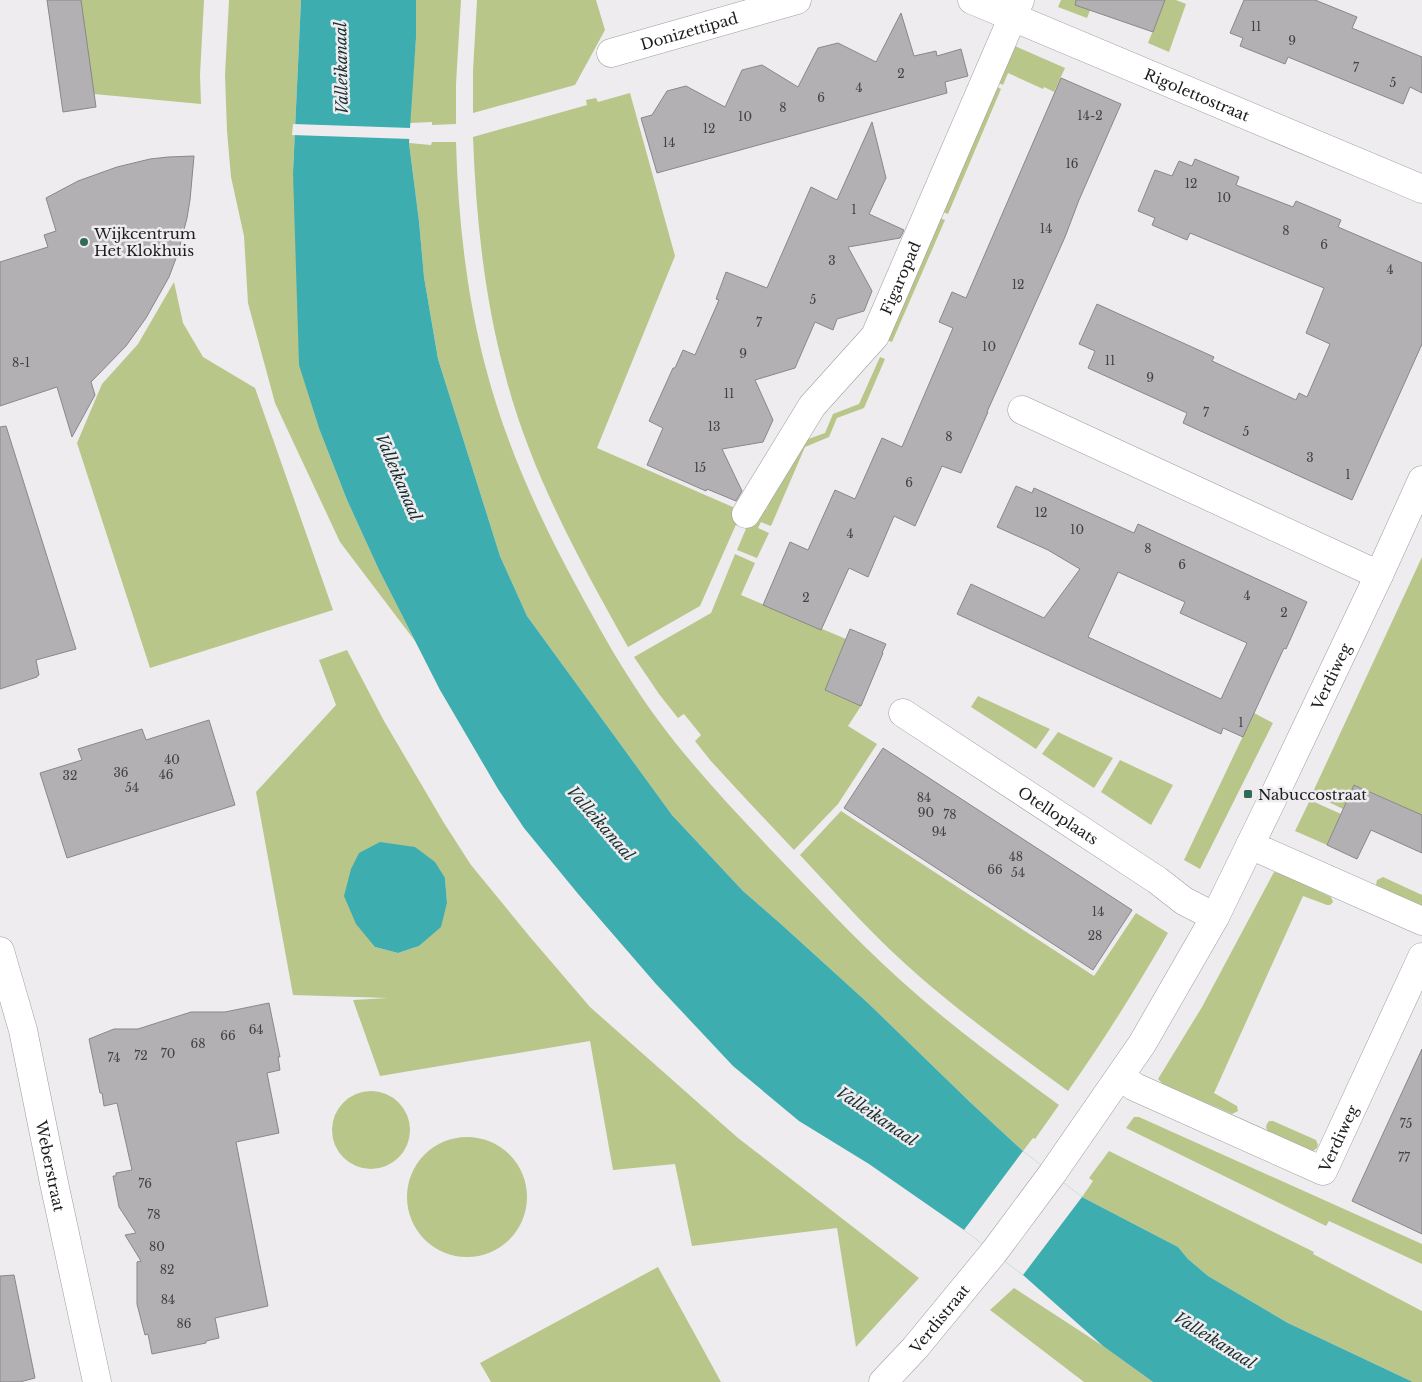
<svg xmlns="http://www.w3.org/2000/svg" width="1422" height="1382" font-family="'Libre Baskerville',serif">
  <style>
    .green { fill: #b8c68a; fill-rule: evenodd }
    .water { fill: #3eadb0 }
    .pier { fill: #eeecef }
    .building { fill: #b2b0b3; stroke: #898789; fill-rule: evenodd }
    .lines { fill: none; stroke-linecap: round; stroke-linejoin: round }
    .street-casing { stroke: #9e9c9f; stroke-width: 29 }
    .street { stroke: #fff; stroke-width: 28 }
    .poi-dot { fill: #326b53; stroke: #eeecef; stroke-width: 2 }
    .labels { text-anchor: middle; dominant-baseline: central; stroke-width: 5; stroke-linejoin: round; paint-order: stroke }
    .number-label { font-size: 12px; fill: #424243 }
    .street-label { font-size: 15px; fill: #1d1d1e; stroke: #eeecef }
    .poi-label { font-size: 15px; fill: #1d1d1e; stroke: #eeecef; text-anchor: start }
    .water-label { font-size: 16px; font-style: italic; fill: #172f30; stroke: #eeecef }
  </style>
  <rect width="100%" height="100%" fill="#eeecef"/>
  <!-- green -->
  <path class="green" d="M72,0H204L200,75L201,104L83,93Z
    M229,0H301L293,173L320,431L347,500L379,570L415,641L340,542L275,403L248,303L244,236L231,177L227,131L225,75Z
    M416,0H461L456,84V124L432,125V122L409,123L416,38Z
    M477,0H596L605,30L575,85L473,113V71Z
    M1061,0H1094L1087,18L1058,7Z
    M1165,0H1176L1186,4L1169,52L1148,43Z
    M1015,46L1065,68L1054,92L1044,87L1043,89L1008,73L1003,85L999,83Z
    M997,87L1001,89L948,214L943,212Z
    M630,93L675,256L597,448L742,511L700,606L628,647C579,560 530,471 505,374C484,296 476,217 473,137L587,105L586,100L596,98L598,102Z
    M432,142H456C458,216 466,292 485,365C504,439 536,511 572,578C590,611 608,645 628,676C669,742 722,798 775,854C823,904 870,955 923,1000C966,1037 1013,1071 1059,1105L1035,1139L1033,1138L1023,1151L971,1103L869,1004L782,925L743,891L672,815L527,616L500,556L438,359L424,277L419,221L409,143L431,145Z
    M940,218L945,220L892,342L887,340Z
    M174,282L183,323L203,357L255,388L333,610L150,668L77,443L102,384L138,344Z
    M880,357L885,359L864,408L837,418L829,437L805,447L771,526L761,522L758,528L769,533L757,558L737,550L756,505L766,510L784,468L800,442L825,433L833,414L859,404Z
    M735,554L755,563L741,595L846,639L825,690L861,706L848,726L877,744L838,804L794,850L745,798L710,760L695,741L701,735L684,714L678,718L659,694L634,657L711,613Z
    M1422,557V815L1355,785L1343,809L1312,794Z
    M347,650L384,721L444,823L471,865L530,937L590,1007L738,1138L919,1278L856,1347L837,1228L692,1246L675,1164L613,1170L590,1041L380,1076L353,1000L388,998L293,995L256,792L336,705L319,660ZM445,878L447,903L440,927L419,946L398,953L375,947Z
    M978,696L1050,729L1036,749L971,707Z
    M1254,713L1273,723L1200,869L1184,860Z
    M1058,732L1113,758L1094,788L1042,754Z
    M1120,760L1173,785L1151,825L1101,792Z
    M1310,800L1341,814L1327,845L1295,831Z
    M841,811L1094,976L1136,913L1168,933C1137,987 1104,1040 1068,1091C1018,1054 967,1018 920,977C877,940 839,897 800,855Z
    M1274,872L1280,873L1331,897L1333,902L1330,905H1327L1303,896L1214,1093L1237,1106L1238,1111L1232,1114L1163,1084L1158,1079L1202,1007Z
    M1383,877L1422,895V907L1378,887L1376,885L1377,880Z
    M332 1130a39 39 0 1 1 78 0a39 39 0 1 1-78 0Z
    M1134,1117H1139L1422,1244V1264L1329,1221L1326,1226L1126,1128Z
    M1269,1121H1273L1316,1140L1318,1145L1317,1148L1313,1151L1268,1131C1265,1127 1266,1125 1269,1121Z
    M407 1197a60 60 0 1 1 120 0a60 60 0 1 1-120 0Z
    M1109,1151L1314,1252L1313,1254L1422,1311V1382H1413L1288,1323L1208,1276L1188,1259L1178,1247L1082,1197L1093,1181L1089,1178Z
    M658,1267L721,1382H491L480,1363Z
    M1014,1288L1103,1346L1153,1382H1084L990,1310Z"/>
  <!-- water -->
  <path class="water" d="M301,0H416V38L409,143L419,221L424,277L438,359L500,556L527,616L672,815L743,891L782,925L869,1004L971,1103L1023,1151L1082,1197L1178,1247L1188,1259L1208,1276L1288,1323L1413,1382H1153L1103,1346L1023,1275L964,1230L869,1164L799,1121L733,1066L656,984L579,895L524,828L498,789L440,690L379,570L347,500L320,431L299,365L293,173Z
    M380,842L415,847L435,862L445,878L447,903L441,927L419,946L398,953L375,947L356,924L344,896L351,869L359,853Z"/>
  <!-- pier -->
  <path class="pier" d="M293,124L411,128V139L292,135Z
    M1023,1151L1082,1197L1023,1275L964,1230Z"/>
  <!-- building -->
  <path class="building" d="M47,0H81L96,107L63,112Z
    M1076,0H1165L1153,32L1075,5Z
    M1244,0H1315L1357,17L1352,28L1422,57V93L1410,87L1403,104L1288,57L1285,64L1240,46L1243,38L1230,33Z
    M901,13L914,56L936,51L937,56L961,49L968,76L945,82L947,93L657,173L641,118L652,115L667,91L686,86L725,107L742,70L762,65L798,87L818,48L838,43L876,62Z
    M1061,78L1121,104L1079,200L1065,237L987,412H988L961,473L942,466L915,526L894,516L868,577L849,568L821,630L763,605L790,542L808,550L835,490L855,499L882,438L902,447L953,328L939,322L952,292L966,298Z
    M872,122L886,178L869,214L904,230L900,238L848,247L872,291L864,311L837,319L833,330L815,322L795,368L755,380L773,420L763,442L722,449L742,491L736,501L707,489L706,491L647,465L663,428L649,421L673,368H675L683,350L695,355L719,300L716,299L726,272L767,288L811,187L837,200Z
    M194,156L190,200L187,218L178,253L169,277L146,318L126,346L91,382L95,395L72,437L57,387L0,406V262L48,247L44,235L56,231L46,198L78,181L117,167L150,159L168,157Z
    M1195,159L1239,177L1236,185L1293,207L1296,201L1341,220L1338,227L1422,263V344L1352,500L1183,423L1187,413L1088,368L1095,351L1079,344L1097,304L1214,357L1212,361L1296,400L1299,393L1307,397L1330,344L1306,333L1324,288L1190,233L1187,240L1152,225L1155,218L1138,211L1155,170L1172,176L1179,161L1192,166Z
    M6,426L76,649L36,660L39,675L37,676V677L0,689V427Z
    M1016,486L1032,493L1034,488L1134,533L1138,524L1307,602L1286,649L1284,648L1243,737L1223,728L1221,734L957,614L971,584L1044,618L1080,569L1048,550L997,527ZM1118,572L1185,602L1180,613L1247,643L1221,699L1088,637Z
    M850,629L886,644L882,653H883L861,706L825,690Z
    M209,720L235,805L67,858L40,773L82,760L78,749L142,729L146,740Z
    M883,748L1132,910L1093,970L844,808Z
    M1354,785L1422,815V853L1371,830L1357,859L1327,845Z
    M269,1003L280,1057H278L280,1070L267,1073L279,1133L236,1142L268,1306L215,1318L219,1338L206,1341V1343L152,1354L148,1334L145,1335L137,1304V1262L141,1261L125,1235L136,1233L119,1207L113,1176H116V1173L132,1170L117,1103L104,1106L102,1093H100L89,1039L114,1029H138L191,1012H225Z
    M1422,1049V1234L1352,1201Z
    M14,1275L35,1378L20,1382H0V1276Z"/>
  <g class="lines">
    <defs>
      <g id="street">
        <path id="s1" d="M972,0L1422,189"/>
        <path id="s2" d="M611,53L797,0"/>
        <path d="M1022,410L1379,575"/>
        <path id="s3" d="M746,514L812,406L875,336L1020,0"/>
        <path id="s4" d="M903,713L1157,880L1184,901L1215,917"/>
        <path d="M1250,845L1422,921"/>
        <path id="s5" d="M0,951L23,1030L54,1183L97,1382"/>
        <path id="s6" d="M1120,1077L1135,1087L1323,1171L1422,957"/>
        <path id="s7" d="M883,1382L915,1348L994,1252L1052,1174L1142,1044L1215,917L1272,800L1379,575L1422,480"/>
      </g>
    </defs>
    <!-- street casing -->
    <use href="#street" class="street-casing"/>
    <!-- street -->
    <use href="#street" class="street"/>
  </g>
  <!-- markers -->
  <g class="poi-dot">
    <circle cx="84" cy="242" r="5"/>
    <rect x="1243" y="789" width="10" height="10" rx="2.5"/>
  </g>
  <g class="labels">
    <!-- number labels -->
    <g class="number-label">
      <text x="1256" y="26">11</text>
      <text x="1292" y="40">9</text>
      <text x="1356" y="67">7</text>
      <text x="901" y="73">2</text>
      <text x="1393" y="82">5</text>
      <text x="859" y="87">4</text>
      <text x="821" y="97">6</text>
      <text x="783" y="107">8</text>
      <text x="1090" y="115">14-2</text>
      <text x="745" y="116">10</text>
      <text x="709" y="128">12</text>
      <text x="669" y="142">14</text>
      <text x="1072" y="163">16</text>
      <text x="1191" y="183">12</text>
      <text x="1224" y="197">10</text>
      <text x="854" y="209">1</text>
      <text x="1046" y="228">14</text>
      <text x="1286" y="230">8</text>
      <text x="1324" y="244">6</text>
      <text x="832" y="260">3</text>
      <text x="1390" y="269">4</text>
      <text x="1018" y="284">12</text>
      <text x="813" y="299">5</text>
      <text x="759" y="322">7</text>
      <text x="989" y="346">10</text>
      <text x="743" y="353">9</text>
      <text x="1110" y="360">11</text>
      <text x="21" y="362">8-1</text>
      <text x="1150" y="377">9</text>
      <text x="729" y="393">11</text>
      <text x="1206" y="412">7</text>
      <text x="714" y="426">13</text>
      <text x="1246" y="431">5</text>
      <text x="949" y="436">8</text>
      <text x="1310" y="457">3</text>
      <text x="700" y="467">15</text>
      <text x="1348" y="474">1</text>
      <text x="909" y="482">6</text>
      <text x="1041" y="512">12</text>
      <text x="1077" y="529">10</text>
      <text x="850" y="533">4</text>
      <text x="1148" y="548">8</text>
      <text x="1182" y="564">6</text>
      <text x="1247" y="595">4</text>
      <text x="806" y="597">2</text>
      <text x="1284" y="612">2</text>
      <text x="1241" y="722">1</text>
      <text x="172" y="759">40</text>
      <text x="121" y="772">36</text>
      <text x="166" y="774">46</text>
      <text x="70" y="775">32</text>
      <text x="132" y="787">54</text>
      <text x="924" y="797">84</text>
      <text x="926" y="812">90</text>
      <text x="950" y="814">78</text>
      <text x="939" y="831">94</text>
      <text x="1016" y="856">48</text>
      <text x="995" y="869">66</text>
      <text x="1018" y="872">54</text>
      <text x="1098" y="911">14</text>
      <text x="1095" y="935">28</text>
      <text x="256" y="1029">64</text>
      <text x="228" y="1035">66</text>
      <text x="198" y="1043">68</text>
      <text x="168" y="1053">70</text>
      <text x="141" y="1055">72</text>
      <text x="114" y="1057">74</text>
      <text x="1406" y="1123">75</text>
      <text x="1404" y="1157">77</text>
      <text x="145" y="1183">76</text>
      <text x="154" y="1214">78</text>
      <text x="157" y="1246">80</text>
      <text x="167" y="1269">82</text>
      <text x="168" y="1299">84</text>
      <text x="184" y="1323">86</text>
    </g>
    <!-- street labels -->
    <g class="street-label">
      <text stroke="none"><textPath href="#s2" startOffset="81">Donizettipad</textPath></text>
      <text stroke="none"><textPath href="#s1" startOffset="244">Rigolettostraat</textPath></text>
      <text stroke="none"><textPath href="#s3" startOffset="284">Figaropad</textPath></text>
      <text stroke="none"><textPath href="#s7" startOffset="840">Verdiweg</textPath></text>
      <text stroke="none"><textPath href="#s4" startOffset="186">Otelloplaats</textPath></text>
      <text stroke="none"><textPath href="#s6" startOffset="260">Verdiweg</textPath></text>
      <text stroke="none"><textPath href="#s5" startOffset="221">Weberstraat</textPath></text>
      <text stroke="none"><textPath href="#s7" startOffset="85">Verdistraat</textPath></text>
    </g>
    <!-- poi labels -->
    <g class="poi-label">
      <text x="94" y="233">Wijkcentrum<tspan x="94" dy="17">Het Klokhuis</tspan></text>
      <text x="1258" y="794">Nabuccostraat</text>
    </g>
    <!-- water labels -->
    <g class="water-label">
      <text transform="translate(341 68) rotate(-91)">Valleikanaal</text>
      <text transform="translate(399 477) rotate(67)">Valleikanaal</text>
      <text transform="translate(601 823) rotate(49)">Valleikanaal</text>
      <text transform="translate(877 1116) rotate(34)">Valleikanaal</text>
      <text transform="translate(1215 1340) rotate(32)">Valleikanaal</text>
    </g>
  </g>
</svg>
